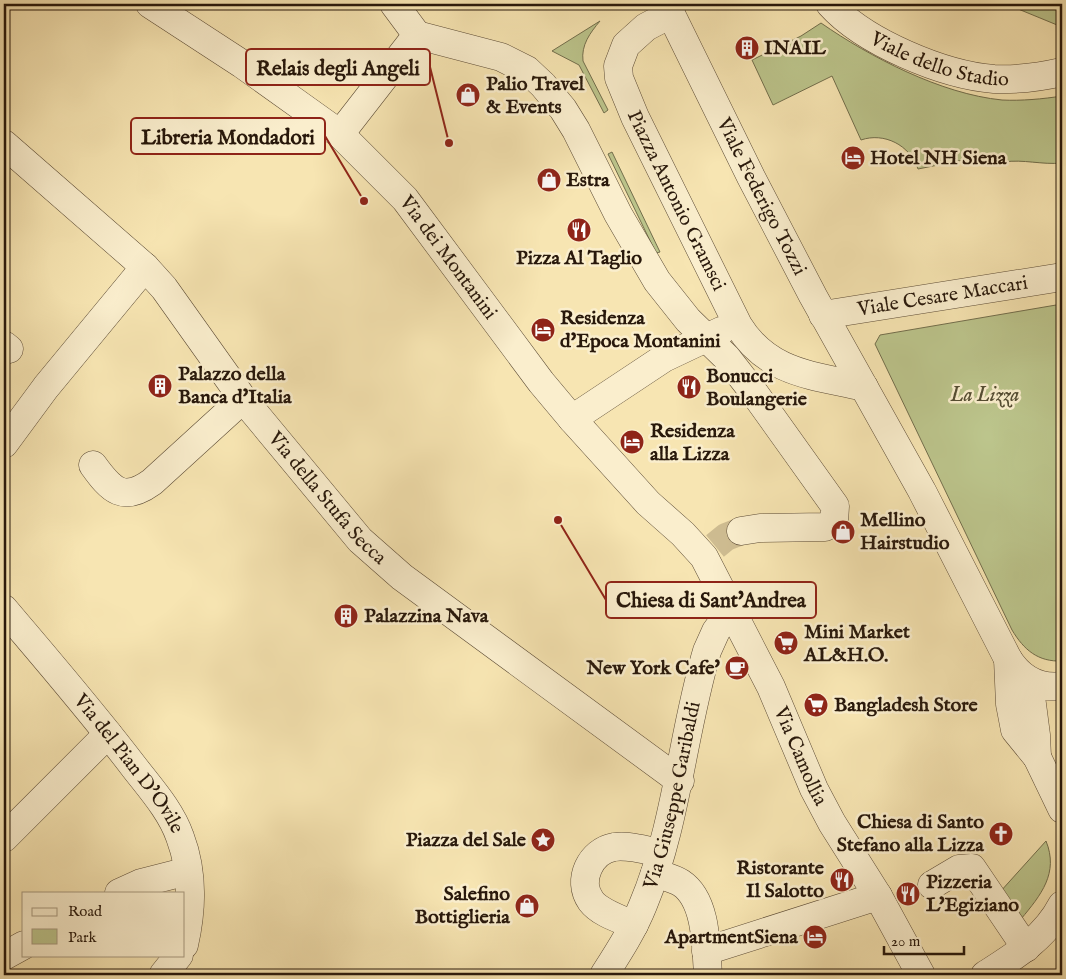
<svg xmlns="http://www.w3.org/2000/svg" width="1066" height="979" font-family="'IM FELL English',serif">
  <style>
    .green { fill: #bcc58c; stroke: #726e4c }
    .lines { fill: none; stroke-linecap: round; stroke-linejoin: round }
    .minor-tunnel { stroke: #cebc91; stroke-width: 28; stroke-dasharray: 28 14; stroke-linecap: butt }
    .minor-casing { stroke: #5c4b35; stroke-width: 29 }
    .minor { stroke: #faeecd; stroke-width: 28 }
    .labels { text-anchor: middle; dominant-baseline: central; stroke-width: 5; stroke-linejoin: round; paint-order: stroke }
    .poi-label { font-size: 20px; font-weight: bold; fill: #28180b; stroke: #faeecd; text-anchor: start }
    .street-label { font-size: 20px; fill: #28180b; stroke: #faeecd }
    .park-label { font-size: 20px; font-style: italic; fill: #544c32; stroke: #faeecd }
    .leader { fill: none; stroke: #8f2418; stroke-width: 2 }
    .callout-dot { fill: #8f2418; stroke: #faeecd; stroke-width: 2 }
    .callout { fill: #faeecd; stroke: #8f2418; stroke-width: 2 }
    .callout-label { font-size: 21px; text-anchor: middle; font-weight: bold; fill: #28180b }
  </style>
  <rect width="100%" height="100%" fill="#f7e5b2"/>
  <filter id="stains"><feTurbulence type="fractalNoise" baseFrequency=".004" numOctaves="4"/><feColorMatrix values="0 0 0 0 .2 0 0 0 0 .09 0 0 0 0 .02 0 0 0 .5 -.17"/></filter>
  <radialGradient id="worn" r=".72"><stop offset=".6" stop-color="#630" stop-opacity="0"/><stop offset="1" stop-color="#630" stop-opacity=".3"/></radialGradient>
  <!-- green -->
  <path class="green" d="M1006,4H1062V27Z
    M600,21C590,33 581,45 583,61L608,110L604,113L579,65L552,51Z
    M821,23C870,57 941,94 1002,100C1021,101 1043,99 1062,96V163C1042,165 1023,159 1004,162L1002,157L989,159L988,155L918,169C910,145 884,132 861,140L832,76L773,105L752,60L801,36Z
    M612,152L660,252L656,253L608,154Z
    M1062,304V661C1038,662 1024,650 1012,630L875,344L880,335Z
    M1046,841C1059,873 1041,895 1021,919L1000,892Z"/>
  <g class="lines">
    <!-- minor-tunnel -->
    <path class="minor-tunnel" d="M715,546L726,537L741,531"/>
    <defs>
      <g id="minor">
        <path id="s1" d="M150,4L242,64L340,134L405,199L541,382L572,419L648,503L683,534L704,557L771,687L814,789L832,823L878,896L921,975"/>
        <path d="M394,4L417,35"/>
        <path id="s2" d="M666,4L751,177L813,296L922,491L1008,659C1020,678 1039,689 1062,686"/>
        <path id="s3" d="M830,4C864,42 943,75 994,79C1017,80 1040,77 1062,72"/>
        <path id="s4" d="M671,14L646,27L626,45L618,66L619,78L635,117L738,325C768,374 813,375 864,387"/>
        <path d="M417,35L501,57L527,70L543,85L563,109L576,130L618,214L657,281L688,320L727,358L755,394L835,506L834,522L825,527L760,528L741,531"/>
        <path d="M340,134L417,35"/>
        <path id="s5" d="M4,144L145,267L164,288L243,399L360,540L402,577L680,781"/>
        <path id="s6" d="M823,315L1062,277"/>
        <path d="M4,345L9,349"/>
        <path d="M572,419L664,358L721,331"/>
        <path d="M4,444L46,387L145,267"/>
        <path d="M93,465C111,490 123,503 152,482L243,399"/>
        <path id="s7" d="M4,609C48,661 93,713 134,767C151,789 171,811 180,837C193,871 192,910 184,945"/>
        <path d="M1008,659L1010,704L1015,730L1037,757L1062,809"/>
        <path d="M1029,681L1036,735L1037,757"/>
        <path d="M4,838L108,734"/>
        <path d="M655,873C663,876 673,878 681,883C707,900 706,947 708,975"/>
        <path d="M932,885L959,869L972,868L1026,948"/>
        <path d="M119,893L141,883L188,871"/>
        <path d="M634,925C620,919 600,913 591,901C576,880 591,851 614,847C629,845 646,850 660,853"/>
        <path d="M706,951L878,896"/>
        <path d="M4,956L24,945"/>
        <path d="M163,975L179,955"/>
        <path id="s8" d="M604,975C618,953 633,930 643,905C677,824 682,735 707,651L716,631L730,612"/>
        <path d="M985,975C1015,956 1045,938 1062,905"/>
      </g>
    </defs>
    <!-- minor casing -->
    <use href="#minor" class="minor-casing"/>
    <!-- minor -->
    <use href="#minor" class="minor"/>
  </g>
  <!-- icons -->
  <defs>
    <symbol id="building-disc" viewBox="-11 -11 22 22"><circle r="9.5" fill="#8f2418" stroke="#faeecd"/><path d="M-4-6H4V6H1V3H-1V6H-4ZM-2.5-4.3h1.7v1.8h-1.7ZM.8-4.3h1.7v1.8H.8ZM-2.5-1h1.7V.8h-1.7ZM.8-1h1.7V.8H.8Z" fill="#fff"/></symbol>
    <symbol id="shop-disc" viewBox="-11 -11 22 22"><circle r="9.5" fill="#8f2418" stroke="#faeecd"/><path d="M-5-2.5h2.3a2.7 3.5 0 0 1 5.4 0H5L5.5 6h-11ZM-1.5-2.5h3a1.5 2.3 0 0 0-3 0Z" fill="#fff"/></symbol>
    <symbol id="hotel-disc" viewBox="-11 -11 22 22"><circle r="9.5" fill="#8f2418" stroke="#faeecd"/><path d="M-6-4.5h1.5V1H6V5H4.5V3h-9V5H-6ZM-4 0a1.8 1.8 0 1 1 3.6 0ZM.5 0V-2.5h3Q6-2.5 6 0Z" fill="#fff"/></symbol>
    <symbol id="restaurant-disc" viewBox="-11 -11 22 22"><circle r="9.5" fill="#8f2418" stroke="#faeecd"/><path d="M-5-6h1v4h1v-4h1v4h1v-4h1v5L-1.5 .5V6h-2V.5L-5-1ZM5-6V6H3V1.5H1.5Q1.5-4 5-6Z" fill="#fff"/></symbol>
    <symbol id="supermarket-disc" viewBox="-11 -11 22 22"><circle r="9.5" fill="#8f2418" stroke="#faeecd"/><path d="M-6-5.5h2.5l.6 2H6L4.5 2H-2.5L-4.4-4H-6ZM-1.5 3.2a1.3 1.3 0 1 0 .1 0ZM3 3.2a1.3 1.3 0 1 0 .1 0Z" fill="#fff"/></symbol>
    <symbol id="cafe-disc" viewBox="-11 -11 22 22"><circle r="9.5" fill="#8f2418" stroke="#faeecd"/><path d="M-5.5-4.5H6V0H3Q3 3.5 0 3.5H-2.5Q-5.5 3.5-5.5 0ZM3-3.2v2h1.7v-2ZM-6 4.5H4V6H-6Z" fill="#fff"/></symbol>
    <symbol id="church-disc" viewBox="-11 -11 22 22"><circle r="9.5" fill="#8f2418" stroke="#faeecd"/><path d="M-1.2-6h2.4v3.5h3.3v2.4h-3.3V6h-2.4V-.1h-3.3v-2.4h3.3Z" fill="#fff"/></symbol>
    <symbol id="sight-disc" viewBox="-11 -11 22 22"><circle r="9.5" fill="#8f2418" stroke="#faeecd"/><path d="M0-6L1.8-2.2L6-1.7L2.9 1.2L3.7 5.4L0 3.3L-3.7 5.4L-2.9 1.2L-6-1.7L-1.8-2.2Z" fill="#fff"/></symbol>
  </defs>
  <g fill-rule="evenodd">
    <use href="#building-disc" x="733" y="34" width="28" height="28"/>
    <use href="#shop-disc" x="454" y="81" width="28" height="28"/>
    <use href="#hotel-disc" x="839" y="144" width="28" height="28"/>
    <use href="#shop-disc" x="535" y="166" width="28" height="28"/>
    <use href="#restaurant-disc" x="565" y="216" width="28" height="28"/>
    <use href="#hotel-disc" x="529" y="316" width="28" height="28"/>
    <use href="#building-disc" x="146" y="372" width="28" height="28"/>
    <use href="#restaurant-disc" x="675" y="373" width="28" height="28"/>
    <use href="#hotel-disc" x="618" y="428" width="28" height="28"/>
    <use href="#shop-disc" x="829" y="518" width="28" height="28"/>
    <use href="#building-disc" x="332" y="602" width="28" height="28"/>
    <use href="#supermarket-disc" x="772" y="629" width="28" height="28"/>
    <use href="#cafe-disc" x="723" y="654" width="28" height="28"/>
    <use href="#supermarket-disc" x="802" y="691" width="28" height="28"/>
    <use href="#church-disc" x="987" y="820" width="28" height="28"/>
    <use href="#sight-disc" x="529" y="826" width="28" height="28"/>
    <use href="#restaurant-disc" x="828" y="866" width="28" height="28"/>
    <use href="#restaurant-disc" x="894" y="880" width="28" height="28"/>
    <use href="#shop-disc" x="513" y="892" width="28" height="28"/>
    <use href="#hotel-disc" x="801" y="923" width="28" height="28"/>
  </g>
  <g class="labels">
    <!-- poi labels -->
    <g class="poi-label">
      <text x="764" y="48">INAIL</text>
      <text x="486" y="84">Palio Travel<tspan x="486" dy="23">&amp; Events</tspan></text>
      <text x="870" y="158">Hotel NH Siena</text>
      <text x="566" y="180">Estra</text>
      <text x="579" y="258" text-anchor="middle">Pizza Al Taglio</text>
      <text x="560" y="318">Residenza<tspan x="560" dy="23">d'Epoca Montanini</tspan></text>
      <text x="178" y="374">Palazzo della<tspan x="178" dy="23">Banca d'Italia</tspan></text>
      <text x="706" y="376">Bonucci<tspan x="706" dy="23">Boulangerie</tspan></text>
      <text x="650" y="431">Residenza<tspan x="650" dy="23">alla Lizza</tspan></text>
      <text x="860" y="520">Mellino<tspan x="860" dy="23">Hairstudio</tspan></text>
      <text x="364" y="616">Palazzina Nava</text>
      <text x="804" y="632">Mini Market<tspan x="804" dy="23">AL&amp;H.O.</tspan></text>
      <text x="720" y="668" text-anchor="end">New York Cafe'</text>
      <text x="834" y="705">Bangladesh Store</text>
      <text x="984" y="822" text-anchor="end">Chiesa di Santo<tspan x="984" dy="23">Stefano alla Lizza</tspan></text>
      <text x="526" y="840" text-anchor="end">Piazza del Sale</text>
      <text x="824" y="868" text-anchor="end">Ristorante<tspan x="824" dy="23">Il Salotto</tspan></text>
      <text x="926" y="882">Pizzeria<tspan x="926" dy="23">L'Egiziano</tspan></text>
      <text x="510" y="894" text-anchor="end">Salefino<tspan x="510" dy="23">Bottiglieria</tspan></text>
      <text x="798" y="937" text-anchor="end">ApartmentSiena</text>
    </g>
    <!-- street labels -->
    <g class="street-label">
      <text stroke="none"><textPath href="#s3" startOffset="126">Viale dello Stadio</textPath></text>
      <text stroke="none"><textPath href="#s2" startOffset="215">Viale Federigo Tozzi</textPath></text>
      <text stroke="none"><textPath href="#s4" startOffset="225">Piazza Antonio Gramsci</textPath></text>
      <text stroke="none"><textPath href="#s1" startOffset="395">Via dei Montanini</textPath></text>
      <text stroke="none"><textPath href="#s6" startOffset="121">Viale Cesare Maccari</textPath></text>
      <text stroke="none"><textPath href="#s5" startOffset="482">Via della Stufa Secca</textPath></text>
      <text stroke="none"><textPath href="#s1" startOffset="1011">Via Camollia</textPath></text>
      <text stroke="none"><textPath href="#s7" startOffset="199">Via del Pian D'Ovile</textPath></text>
      <text stroke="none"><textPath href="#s8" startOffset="194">Via Giuseppe Garibaldi</textPath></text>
    </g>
    <!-- park labels -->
    <g class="park-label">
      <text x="985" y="395">La Lizza</text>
    </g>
  </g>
  <!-- callouts -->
  <path class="leader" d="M449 143L430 67M364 201L325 136M558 520L606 600"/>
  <g class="callout-dot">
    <circle cx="449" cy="143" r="5"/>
    <circle cx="364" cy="201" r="5"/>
    <circle cx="558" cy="520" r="5"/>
  </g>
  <g class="callout">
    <rect x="246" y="49" width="184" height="36" rx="5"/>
    <rect x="131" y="118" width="194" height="36" rx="5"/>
    <rect x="606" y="582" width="210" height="36" rx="5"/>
  </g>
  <g class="callout-label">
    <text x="338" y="75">Relais degli Angeli</text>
    <text x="228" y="144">Libreria Mondadori</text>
    <text x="711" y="607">Chiesa di Sant'Andrea</text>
  </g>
  <!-- margin -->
  <rect width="1066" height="979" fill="none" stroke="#f7e5b2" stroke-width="20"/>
  <rect x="5" y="5" width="1056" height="969" fill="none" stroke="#28180b" stroke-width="2.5"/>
  <rect x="10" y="10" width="1046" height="959" fill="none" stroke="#28180b"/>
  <!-- legend -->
  <rect x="22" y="892" width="162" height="65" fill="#faeecd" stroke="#a6987f"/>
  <rect x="32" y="908" width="25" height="8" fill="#faeecd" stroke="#a6987f"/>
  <text x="68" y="916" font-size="15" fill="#28180b">Road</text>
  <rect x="32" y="929" width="25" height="15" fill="#bcc58c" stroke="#a6987f"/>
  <text x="68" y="942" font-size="15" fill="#28180b">Park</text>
  <!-- scale -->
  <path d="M884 946v8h80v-8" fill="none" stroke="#28180b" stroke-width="2.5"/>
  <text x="891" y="946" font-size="15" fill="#28180b" stroke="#faeecd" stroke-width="4" paint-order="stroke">20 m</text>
  <rect width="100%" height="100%" filter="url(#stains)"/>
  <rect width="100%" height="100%" fill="url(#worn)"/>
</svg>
